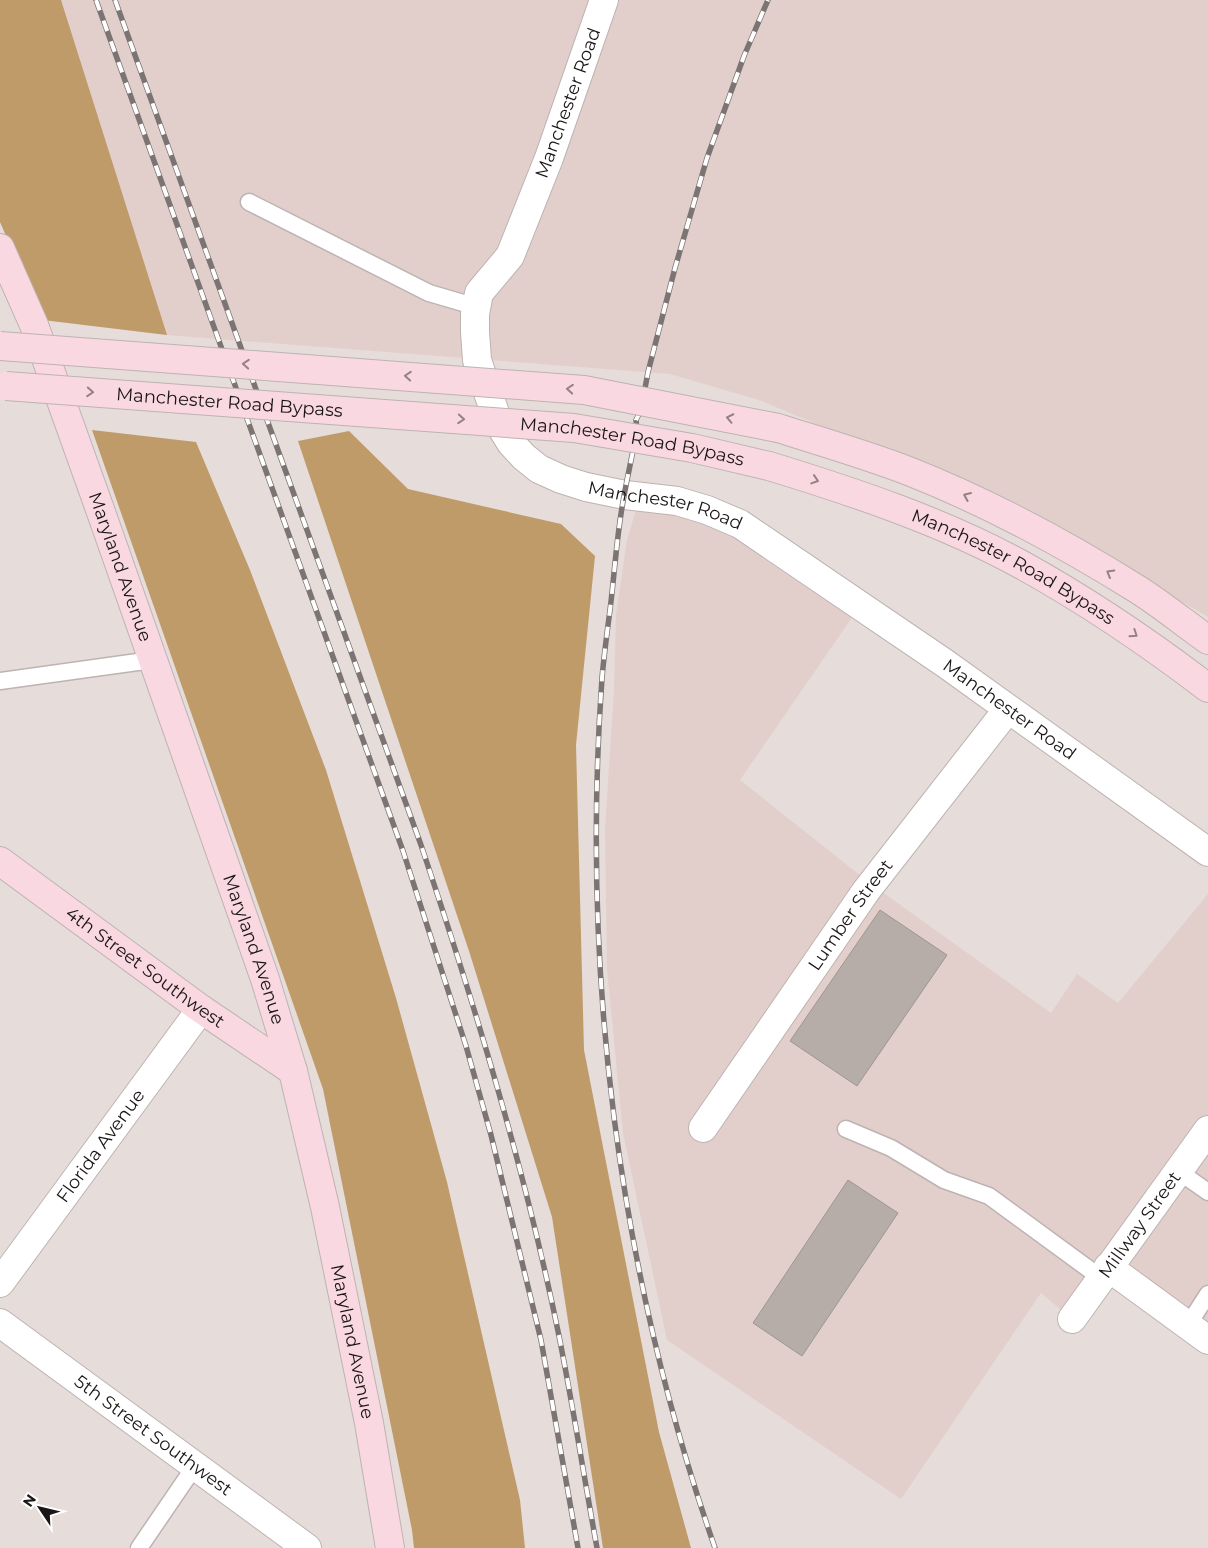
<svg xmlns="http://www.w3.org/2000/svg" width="1208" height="1548" font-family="Montserrat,sans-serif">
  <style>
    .built { fill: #e2cfcc }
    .forest { fill: #c09b6a }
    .building { fill: #b6ada9; stroke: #9e9691 }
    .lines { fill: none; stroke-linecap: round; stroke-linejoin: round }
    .service-casing { stroke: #bdb3b2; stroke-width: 19 }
    .minor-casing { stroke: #bdb3b2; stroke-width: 30 }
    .secondary-casing { stroke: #bdb3b2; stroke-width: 30 }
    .service { stroke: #fff; stroke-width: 16 }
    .minor { stroke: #fff; stroke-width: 28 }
    .secondary { stroke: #fad8e1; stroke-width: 28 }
    .rail-casing { stroke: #7b7472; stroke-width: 5.5 }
    .rail { stroke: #fff; stroke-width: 4; stroke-dasharray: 11; stroke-linecap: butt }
    .secondary-bridge-casing { stroke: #bdb3b2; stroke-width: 30; stroke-linecap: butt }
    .secondary-bridge { stroke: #fad8e1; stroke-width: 28 }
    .oneway { stroke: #958185 }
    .labels { text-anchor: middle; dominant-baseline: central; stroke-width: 5; stroke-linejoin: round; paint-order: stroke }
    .street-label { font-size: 18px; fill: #1a1615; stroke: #fff }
  </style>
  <rect width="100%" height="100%" fill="#e6dcda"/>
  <!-- built -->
  <path class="built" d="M0,0H1208V617L1037,516L759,400L670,374L167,335L43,320L0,222Z
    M640,497L677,501L860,606L740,780L871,884L1051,1013L1077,974L1118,1003L1208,894V1340L1109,1267L1072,1319L1041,1293L901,1499L667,1340L623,1133L607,969L605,829L614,690L616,615L627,540Z"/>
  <!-- forest -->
  <path class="forest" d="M0,0H61L167,335L43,320L0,222Z
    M92,430L196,442L250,570L326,770L396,998L447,1182L520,1500L525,1548H414L412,1530L323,1089Z
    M349,431L408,489L561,524L595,556L576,745L584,1050L659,1432L691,1548H603L552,1217L469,951L298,441Z"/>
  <!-- building -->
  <path class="building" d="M880,910L947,955L857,1086L790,1041Z
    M848,1180L898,1213L802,1356L753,1323Z"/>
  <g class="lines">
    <defs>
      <path id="service" d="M249,202L429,293L477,307
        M0,681L152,660
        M846,1129L891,1148L944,1180L989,1196L1101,1278
        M1178,1171L1208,1192
        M1188,1325L1208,1294
        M139,1548L195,1466"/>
      <g id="minor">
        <path id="s1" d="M604,0L549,158L510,256L479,293L475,314V332L477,360L498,422L511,443L524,457L539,469L561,479L586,487L625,495L677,501L707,510L740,524L946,664L1208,852"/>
        <path id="s2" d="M703,1128L866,891L1008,709"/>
        <path d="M1108,1267L1208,1340"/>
        <path id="s3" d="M0,1283L201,1009"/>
        <path id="s4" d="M1072,1319L1208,1130"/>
        <path id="s5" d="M0,1323L307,1548"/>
      </g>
      <g id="secondary">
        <path id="s6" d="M0,248L34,325L102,515L265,979L293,1071L325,1207L369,1423L390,1548"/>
        <path d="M778,428C822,442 867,455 911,472C989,503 1065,544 1137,589C1161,604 1184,623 1208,640"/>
        <path id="s7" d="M769,466C854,492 944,522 1022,565C1087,601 1149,643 1208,688"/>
        <path id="s8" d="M0,861L201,1009L293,1071"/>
      </g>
    </defs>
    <!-- service casing -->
    <use href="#service" class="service-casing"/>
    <!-- minor casing -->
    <use href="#minor" class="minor-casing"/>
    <!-- secondary casing -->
    <use href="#secondary" class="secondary-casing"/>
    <!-- service -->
    <use href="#service" class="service"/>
    <!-- minor -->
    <use href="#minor" class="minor"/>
    <!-- secondary -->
    <use href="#secondary" class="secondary"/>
    <defs>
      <path id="rail" d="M96,0L403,851L466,1046L491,1135L541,1340L578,1548
        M115,0L421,845C475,1006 525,1169 559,1336C573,1406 584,1477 597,1548
        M715,1548C618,1270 581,972 602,678C604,655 607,633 610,610C614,578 616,546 621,514C625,486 632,458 637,430L636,420L641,410L648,372L675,268L707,158L744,56L768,0"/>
    </defs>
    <!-- rail casing -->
    <use href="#rail" class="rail-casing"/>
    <!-- rail -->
    <use href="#rail" class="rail"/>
    <defs>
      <g id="secondary-bridge">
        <path d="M0,346L584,390L778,428"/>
        <path id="s9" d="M6,386L574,428L692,448L769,466"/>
      </g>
    </defs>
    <!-- secondary-bridge casing -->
    <use href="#secondary-bridge" class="secondary-bridge-casing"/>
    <!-- secondary-bridge -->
    <use href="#secondary-bridge" class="secondary-bridge"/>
  </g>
  <!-- one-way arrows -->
  <defs><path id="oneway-chevron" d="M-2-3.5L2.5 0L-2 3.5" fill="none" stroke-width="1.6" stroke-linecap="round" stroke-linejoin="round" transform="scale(1.25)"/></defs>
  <g class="oneway">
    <use href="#oneway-chevron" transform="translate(246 364) rotate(-176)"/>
    <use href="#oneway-chevron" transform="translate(408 376) rotate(-176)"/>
    <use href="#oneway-chevron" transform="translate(570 389) rotate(-175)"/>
    <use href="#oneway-chevron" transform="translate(90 392) rotate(4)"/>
    <use href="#oneway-chevron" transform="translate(730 418) rotate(-168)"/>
    <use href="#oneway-chevron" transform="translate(461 419) rotate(4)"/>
    <use href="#oneway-chevron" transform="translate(815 480) rotate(18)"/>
    <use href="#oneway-chevron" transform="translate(967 496) rotate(-157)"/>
    <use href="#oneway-chevron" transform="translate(1110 573) rotate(-150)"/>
    <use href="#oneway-chevron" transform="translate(1134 634) rotate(34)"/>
  </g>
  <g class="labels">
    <!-- street labels -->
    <g class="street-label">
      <text transform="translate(568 103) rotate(-70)">Manchester Road</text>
      <text stroke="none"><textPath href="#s9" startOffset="224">Manchester Road Bypass</textPath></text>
      <text stroke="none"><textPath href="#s9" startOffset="629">Manchester Road Bypass</textPath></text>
      <text stroke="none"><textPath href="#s1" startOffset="649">Manchester Road</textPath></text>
      <text stroke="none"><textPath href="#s6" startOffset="341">Maryland Avenue</textPath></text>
      <text stroke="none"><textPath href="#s7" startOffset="265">Manchester Road Bypass</textPath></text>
      <text stroke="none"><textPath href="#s1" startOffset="1054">Manchester Road</textPath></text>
      <text stroke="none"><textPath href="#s2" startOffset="259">Lumber Street</textPath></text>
      <text stroke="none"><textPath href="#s6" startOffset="746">Maryland Avenue</textPath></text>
      <text stroke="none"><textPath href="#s8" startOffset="180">4th Street Southwest</textPath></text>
      <text stroke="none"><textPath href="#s3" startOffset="170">Florida Avenue</textPath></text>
      <text stroke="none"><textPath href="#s4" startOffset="116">Millway Street</textPath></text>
      <text stroke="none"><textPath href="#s6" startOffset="1151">Maryland Avenue</textPath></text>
      <text stroke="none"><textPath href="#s5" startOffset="190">5th Street Southwest</textPath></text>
    </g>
  </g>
  <!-- north arrow -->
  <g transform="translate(40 1508) rotate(305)" stroke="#ffffff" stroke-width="4" paint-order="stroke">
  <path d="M0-4L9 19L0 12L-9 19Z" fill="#1a1615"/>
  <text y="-8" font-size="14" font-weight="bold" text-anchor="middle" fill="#1a1615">N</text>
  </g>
</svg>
